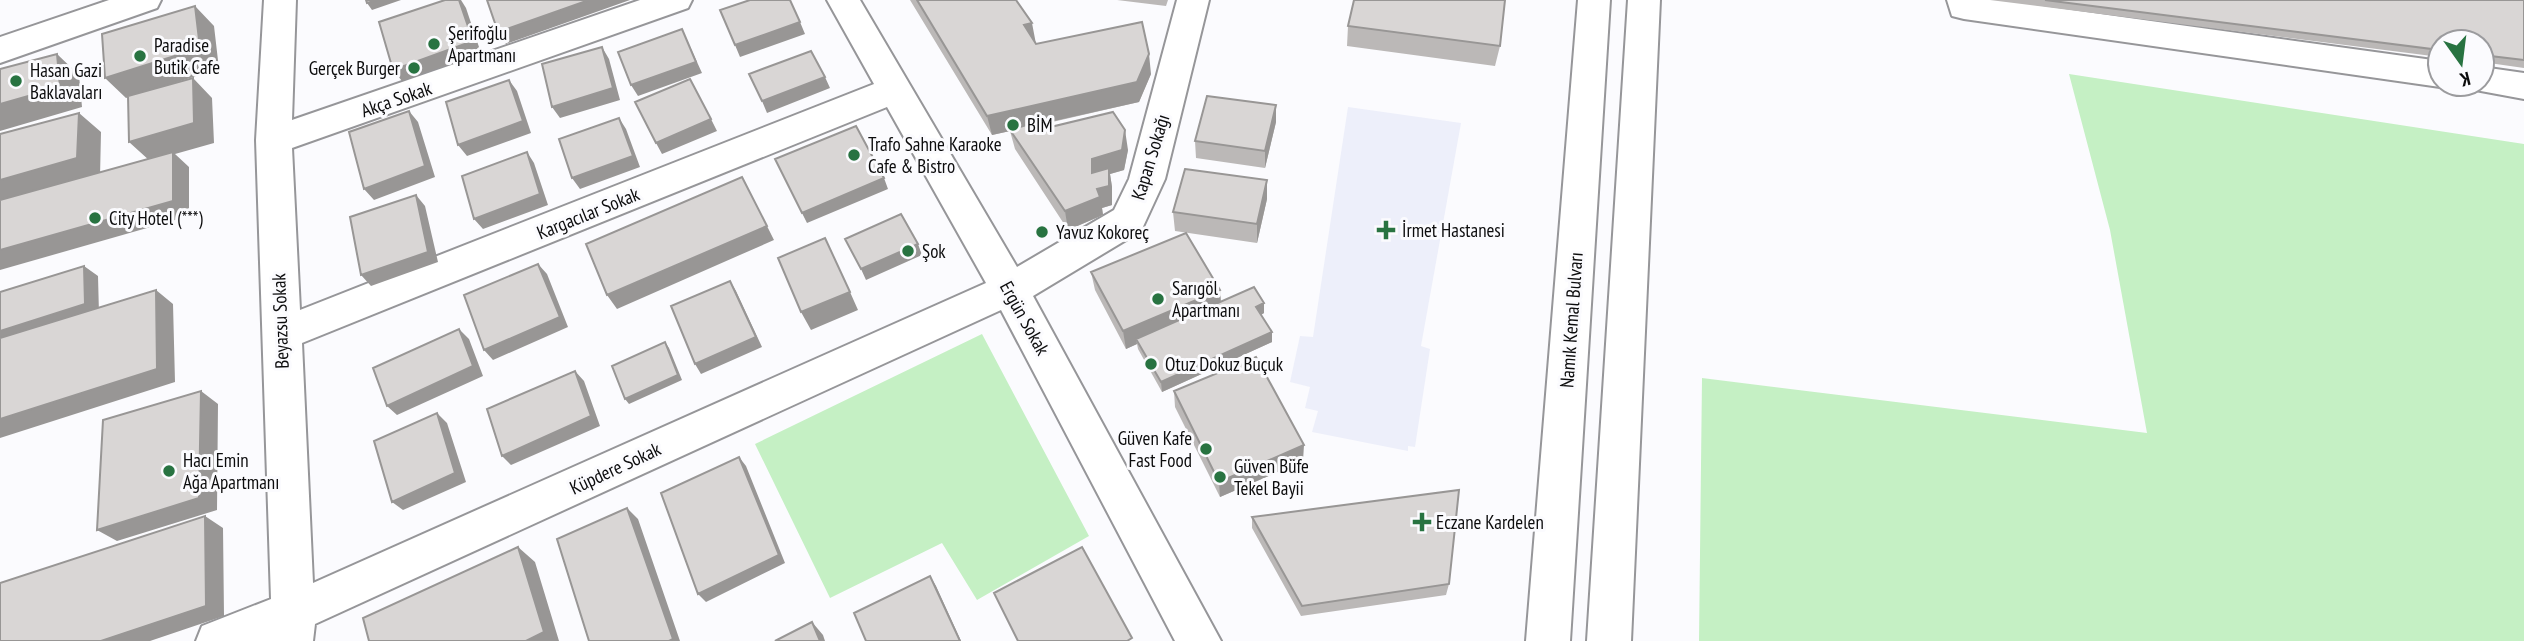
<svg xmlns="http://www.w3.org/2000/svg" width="2524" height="641" font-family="'PT Sans Narrow',sans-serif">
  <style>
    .built { fill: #edeffa }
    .green { fill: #c5f0c4 }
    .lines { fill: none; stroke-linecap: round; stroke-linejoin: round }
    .minor-casing { stroke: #969699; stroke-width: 4 }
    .major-casing { stroke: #969699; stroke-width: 4 }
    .minor { fill: #fff; fill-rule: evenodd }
    .major { fill: #fff; fill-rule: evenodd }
    .wall { fill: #bbb8b7 }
    .shaded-wall { fill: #989695 }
    .building { fill: #d9d6d5; stroke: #989695; stroke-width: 2 }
    .poi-dot { fill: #287341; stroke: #fbfbfe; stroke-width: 2.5 }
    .labels { text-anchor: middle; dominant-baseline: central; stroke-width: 6; stroke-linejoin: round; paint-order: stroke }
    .poi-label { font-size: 19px; fill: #0c0c0d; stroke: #fbfbfe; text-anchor: start }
    .street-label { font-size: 19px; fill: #0c0c0d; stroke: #fbfbfe }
  </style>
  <rect width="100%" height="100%" fill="#fbfbfe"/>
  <!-- built -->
  <path class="built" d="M1348,107L1461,123L1421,346L1430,349L1415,447L1408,446V451L1312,432L1318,411L1305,408L1310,387L1290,382L1300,336L1313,337Z"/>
  <!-- green -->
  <path class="green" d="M2069,74L2524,144V641H1699L1702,378L2147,433L2110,230Z
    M982,334L1089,536L977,600L942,543L830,598L755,444Z"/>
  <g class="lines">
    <defs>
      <path id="minor" d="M109,0H161L157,8L0,63V37Z
        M264,0H296L292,120L640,0H692L688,8L292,148L300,310L874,84L827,0H860L1017,267L1114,210L1129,179L1177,0H1209L1165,179L1141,231L1033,296L1221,641H1175L1001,310L315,624L313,641H196L202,626L271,599L256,140ZM887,107L986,283L313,583L302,343Z
        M1947,0H2000L2440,61V84H2449L2440,87L1964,19L1952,16Z
        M2482,67L2524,73V99L2470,89L2467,84H2482Z"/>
      <path id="major" d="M1578,0H1610L1570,641H1526Z
        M1628,0H1660L1631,641H1587Z"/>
    </defs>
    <!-- minor casing -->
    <use href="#minor" class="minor-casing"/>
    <!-- major casing -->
    <use href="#major" class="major-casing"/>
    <!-- minor -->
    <use href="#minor" class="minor"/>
    <!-- major -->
    <use href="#major" class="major"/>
  </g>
  <!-- wall -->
  <path class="wall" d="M910,0H1016L1036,44L1151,74L1139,102L1035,126L1038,130L1128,150L1124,170L1110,174L1112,187V205L1102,208L1103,215L1068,230L1015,149L1010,131L992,135Z
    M1117,0H1168L1166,6Z
    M1990,0H2524V68L2482,62V42H2440V57Z
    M1348,26L1500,46L1495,66L1347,46Z
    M1276,105V122L1265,168L1196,158L1195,141Z
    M1267,199L1257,243L1175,231L1173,212Z
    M1091,272L1220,290L1221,301L1264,303V313L1261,315L1272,342L1162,392L1138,349L1137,344L1126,349L1095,290Z
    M1174,391L1303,461L1220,497L1175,407Z
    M1252,517L1449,584L1446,595L1301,616L1252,528Z"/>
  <!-- shaded-wall -->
  <path class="shaded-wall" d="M377,0H401L372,10L367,3Z
    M459,0H461L466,8L481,53L402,81L393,70Z
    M589,0H630L506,44L498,32Z
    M195,6L214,26L219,69L126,98L105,78Z
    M800,22L805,34L740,57L735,45Z
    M1032,23L1036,44L1024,25Z
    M682,29L702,73L638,96L631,85Z
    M602,47L609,59L620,100L560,118L552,107Z
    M57,54L79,75L82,107L0,131V104Z
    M1149,54L1151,74L1139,102L992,135L987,116Z
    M825,77L830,88L767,113L762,101Z
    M193,78L212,98L214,143L175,154L189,167V216L0,270V250L150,161L129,142Z
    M509,80L517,91L531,133L467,156L458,145Z
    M1276,105V122L1265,168V151Z
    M409,111L418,122L435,177L374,200L364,189Z
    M79,113L101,132L100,177L0,206V180Z
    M619,118L626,129L640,167L580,189L572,178Z
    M711,119L717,131L662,154L656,143Z
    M1125,130L1128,150L1124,170L1110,174L1112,187V205L1102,208L1103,215L1068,230L1065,211L1092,159Z
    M527,152L534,163L548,205L483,229L474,219Z
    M884,178L888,189L807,223L802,213Z
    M1267,180V199L1257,243V224Z
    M416,195L425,206L438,262L371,286L361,275Z
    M767,226L774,240L617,309L607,295Z
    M918,244L922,255L866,280L861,269Z
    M538,264L547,274L568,327L493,360L484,350Z
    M84,266L98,276L99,314L0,345V331Z
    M730,281L736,291L762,347L701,374L695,364Z
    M156,290L173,304L175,382L0,438V419Z
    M1220,290L1221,308L1136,339L1137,344L1126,349L1123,331Z
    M850,292L858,310L811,330L801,312Z
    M1264,303V313L1257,317L1256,307Z
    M459,329L469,339L483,376L397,415L387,406Z
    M1272,332V342L1162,392L1161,382Z
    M665,342L669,348L682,380L629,404L625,399Z
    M575,371L584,381L600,426L511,465L502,456Z
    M201,391L218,404L217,510L117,541L97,530Z
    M437,413L447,423L466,482L403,510L392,502Z
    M1304,445L1303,461L1220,497L1219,482Z
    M739,457L746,466L785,563L706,602L698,594Z
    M627,508L638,519L680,641H669Z
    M205,516L223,528L224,616L150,641H101Z
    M518,547L535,562L559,641H526Z
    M930,576L936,586L961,641H960Z
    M812,622L823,635L825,641H820Z"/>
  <!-- building -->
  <path class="building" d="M366,0H377L367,3Z
    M445,0H459L473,41L393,70L379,22Z
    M487,0H589L498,32Z
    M750,0H790L800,22L735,45L720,10Z
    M917,0H1016L1032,23L1024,25L1036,44L1142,22L1149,54L1137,82L987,116Z
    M1354,0H1505L1500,46L1348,26Z
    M2045,0H2524V60L2482,55V42H2440V50Z
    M195,6L200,48L105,78L102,34Z
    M682,29L696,62L631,85L618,52Z
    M602,47L613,88L552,107L542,64Z
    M811,51L825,77L762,101L749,74Z
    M57,54L60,87L0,104V69Z
    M193,78L194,123L129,142L128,96Z
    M690,79L711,119L656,143L635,102Z
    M509,80L523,121L458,145L446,102Z
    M1207,96L1276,105L1265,151L1195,141Z
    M409,111L425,166L364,189L349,132Z
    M1113,112L1125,130L1122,150L1092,159V173L1109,168V186L1097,189L1100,197L1065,211L1010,130L1033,123L1038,130Z
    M79,113L77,158L0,180V134Z
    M619,118L633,156L572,178L559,139Z
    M856,126L884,178L802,213L775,159Z
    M173,152V201L0,250V200Z
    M527,152L540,194L474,219L462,176Z
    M1185,169L1267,180L1257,224L1173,212Z
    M742,177L767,226L607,295L586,244Z
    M416,195L428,252L361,275L350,217Z
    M901,214L918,244L861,269L845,239Z
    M1186,233L1220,290L1123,331L1091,272Z
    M825,238L850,292L801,312L778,258Z
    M538,264L560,317L484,350L464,295Z
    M84,266L85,304L0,331V292Z
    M730,281L756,337L695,364L671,306Z
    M1254,287L1264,303L1256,307L1272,332L1161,382L1136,339Z
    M156,290L157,369L0,419V338Z
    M459,329L473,366L387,406L373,368Z
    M665,342L678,375L625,399L612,366Z
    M1256,357L1304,445L1219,482L1174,391Z
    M575,371L591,416L502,456L487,409Z
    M201,391L199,498L97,530L103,420Z
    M437,413L455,473L392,502L374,441Z
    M739,457L779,555L698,594L661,493Z
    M1459,490L1449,584L1302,606L1252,517Z
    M627,508L673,639L669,641H589L557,539Z
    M205,516L206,606L101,641H0V583Z
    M518,547L544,632L526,641H369L363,618Z
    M1082,547L1132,638L1127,641H1018L994,593Z
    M930,576L960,641H866L854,613Z
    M812,622L820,641H775Z"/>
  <!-- markers -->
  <g class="poi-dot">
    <circle cx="434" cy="44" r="7"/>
    <circle cx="140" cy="56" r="7"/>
    <circle cx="414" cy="68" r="7"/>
    <circle cx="16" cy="81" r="7"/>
    <circle cx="1013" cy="125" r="7"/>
    <circle cx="854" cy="155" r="7"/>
    <circle cx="95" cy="218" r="7"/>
    <path d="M1382.5 219.5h7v7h7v7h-7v7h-7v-7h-7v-7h7z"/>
    <circle cx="1042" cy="232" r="7"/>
    <circle cx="908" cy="251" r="7"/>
    <circle cx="1158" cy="299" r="7"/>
    <circle cx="1151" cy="364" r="7"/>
    <circle cx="1206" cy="449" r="7"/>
    <circle cx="169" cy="471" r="7"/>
    <circle cx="1220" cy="477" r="7"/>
    <path d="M1418.5 511.5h7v7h7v7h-7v7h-7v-7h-7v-7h7z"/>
  </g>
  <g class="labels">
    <!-- poi labels -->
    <g class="poi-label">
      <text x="448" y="33">Şerifoğlu<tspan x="448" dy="22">Apartmanı</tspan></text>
      <text x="154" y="45">Paradise<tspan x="154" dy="22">Butik Cafe</tspan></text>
      <text x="400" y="68" text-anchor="end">Gerçek Burger</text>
      <text x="30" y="70">Hasan Gazi<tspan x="30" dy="22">Baklavaları</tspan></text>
      <text x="1027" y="125">BİM</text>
      <text x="868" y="144">Trafo Sahne Karaoke<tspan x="868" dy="22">Cafe &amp; Bistro</tspan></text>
      <text x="109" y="218">City Hotel (***)</text>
      <text x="1402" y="230">İrmet Hastanesi</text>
      <text x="1056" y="232">Yavuz Kokoreç</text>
      <text x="922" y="251">Şok</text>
      <text x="1172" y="288">Sarıgöl<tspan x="1172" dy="22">Apartmanı</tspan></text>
      <text x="1165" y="364">Otuz Dokuz Buçuk</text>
      <text x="1192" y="438" text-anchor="end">Güven Kafe<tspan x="1192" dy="22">Fast Food</tspan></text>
      <text x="183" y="460">Hacı Emin<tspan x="183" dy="22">Ağa Apartmanı</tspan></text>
      <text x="1234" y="466">Güven Büfe<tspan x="1234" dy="22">Tekel Bayii</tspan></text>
      <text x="1436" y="522">Eczane Kardelen</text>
    </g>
    <!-- street labels -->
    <g class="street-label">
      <text transform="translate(396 99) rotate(-19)">Akça Sokak</text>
      <text transform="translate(1150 157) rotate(-73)">Kapan Sokağı</text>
      <text transform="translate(588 213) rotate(-22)">Kargacılar Sokak</text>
      <text transform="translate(1025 318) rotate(61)">Ergün Sokak</text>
      <text transform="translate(1571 320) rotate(-86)">Namık Kemal Bulvarı</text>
      <text transform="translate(280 321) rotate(-92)">Beyazsu Sokak</text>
      <text transform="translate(615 468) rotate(-25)">Küpdere Sokak</text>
    </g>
  </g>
  <!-- north arrow -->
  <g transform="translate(2461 63) rotate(166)"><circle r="33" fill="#fbfbfe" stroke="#9b9b9e" stroke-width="2"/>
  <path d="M0-5L12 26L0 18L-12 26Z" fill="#287341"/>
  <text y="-10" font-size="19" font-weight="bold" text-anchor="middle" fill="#0c0c0d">K</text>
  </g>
</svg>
